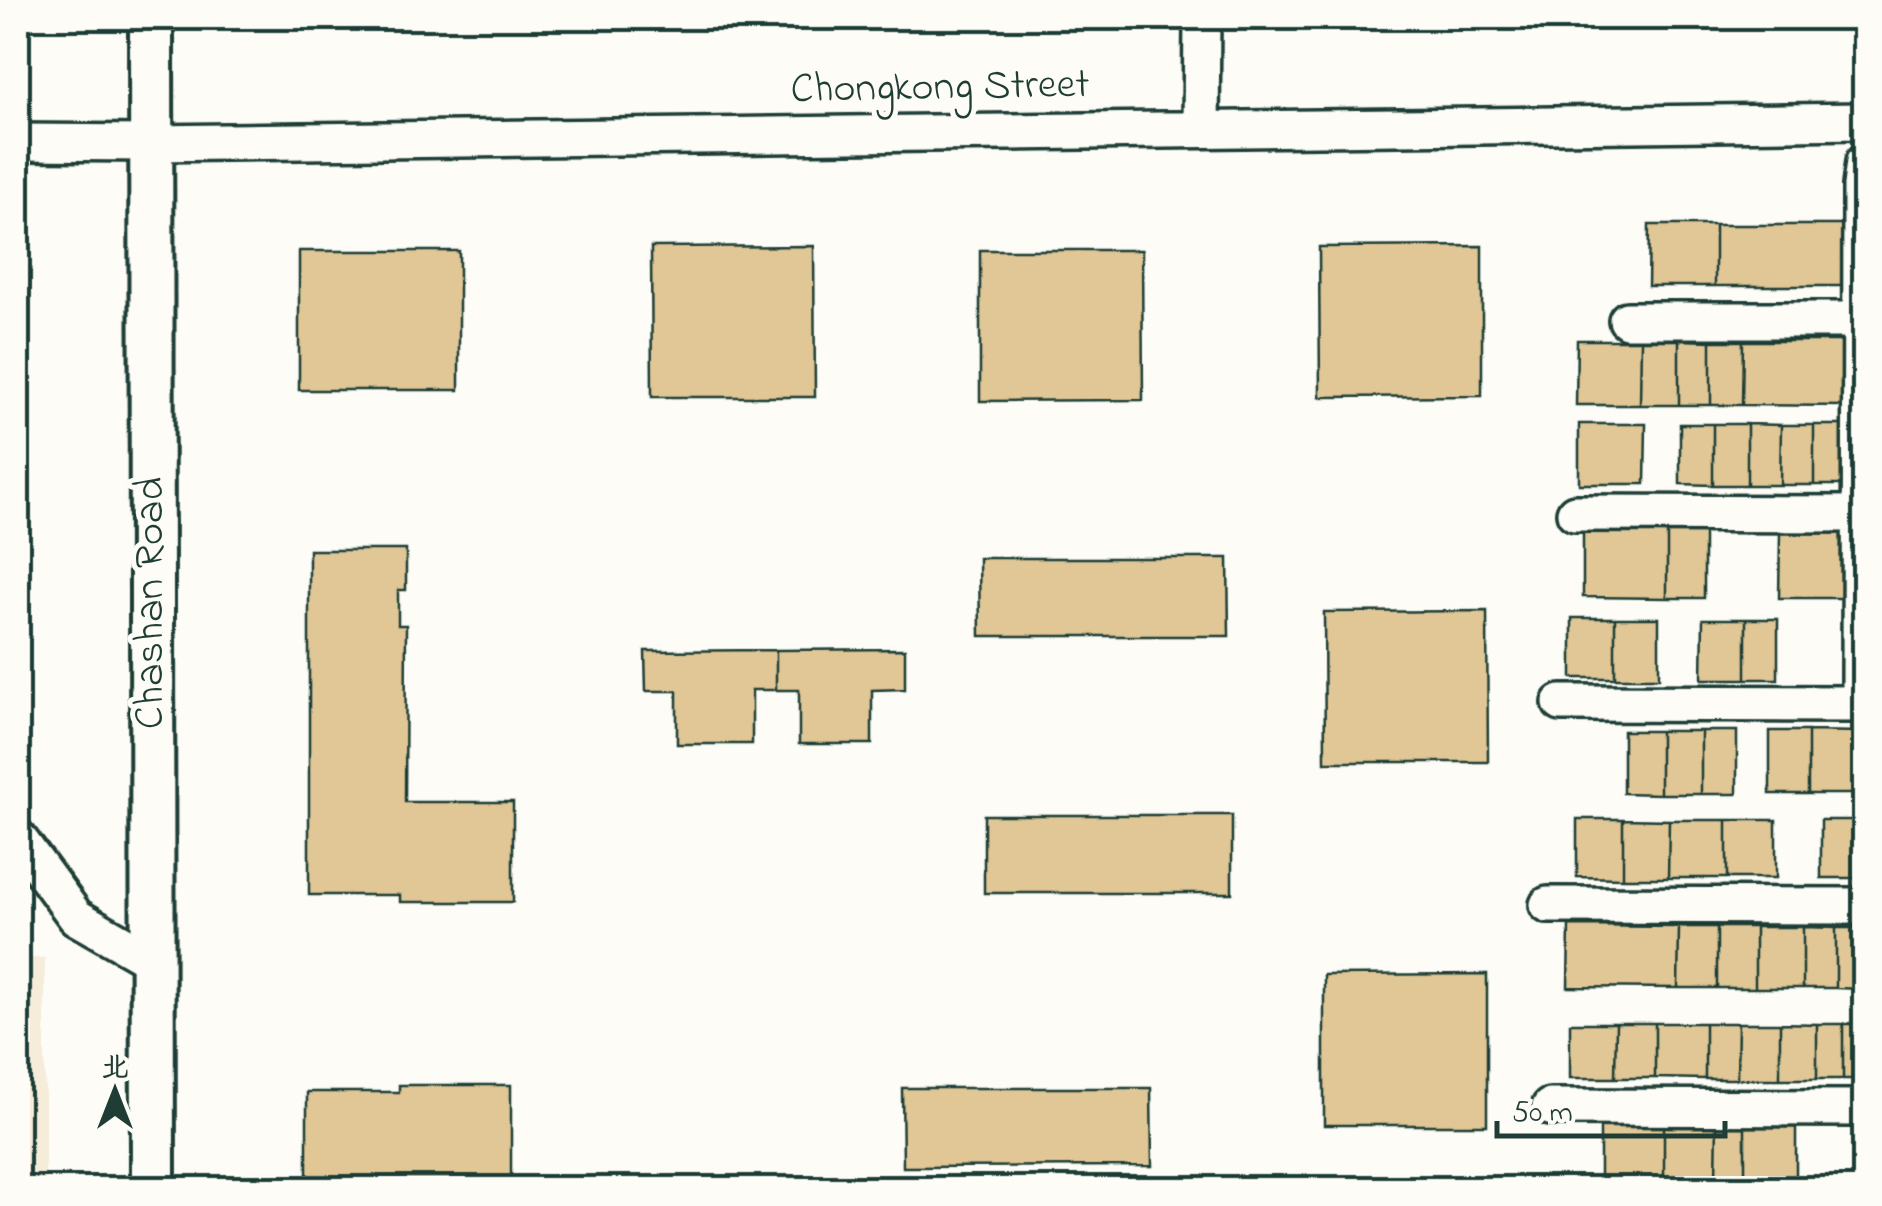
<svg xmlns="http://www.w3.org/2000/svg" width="1882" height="1206" font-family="'Indie Flower','LXGW WenKai TC',sans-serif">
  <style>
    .built { fill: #f5ecda }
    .building { fill: #e1c796; stroke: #1f3d34; stroke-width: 2.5 }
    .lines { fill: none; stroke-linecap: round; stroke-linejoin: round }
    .minor-casing { stroke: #1f3d34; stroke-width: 42 }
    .major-casing { stroke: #1f3d34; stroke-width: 50 }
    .minor { stroke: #fdfcf7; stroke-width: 35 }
    .major { stroke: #fdfcf7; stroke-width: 42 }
    .labels { text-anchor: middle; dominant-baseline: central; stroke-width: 10; stroke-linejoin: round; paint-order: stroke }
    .street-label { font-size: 42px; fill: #1f3d34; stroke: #fdfcf7 }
  </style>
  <rect width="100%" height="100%" fill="#fdfcf7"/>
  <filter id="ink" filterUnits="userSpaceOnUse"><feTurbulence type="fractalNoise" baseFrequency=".01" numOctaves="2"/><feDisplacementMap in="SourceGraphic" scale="20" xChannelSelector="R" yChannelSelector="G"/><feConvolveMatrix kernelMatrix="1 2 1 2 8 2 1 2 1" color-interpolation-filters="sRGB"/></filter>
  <g filter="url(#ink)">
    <!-- built -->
    <path class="built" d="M18,958H45V1188H18Z"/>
    <!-- building -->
    <path class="building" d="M1649,225H1715V286H1648Z
      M1715,225H1851V286H1715Z
      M814,246L815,397H652L651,247Z
      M1482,246V396L1320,397L1319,247Z
      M980,250H1142L1143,400L980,401Z
      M299,251H459V390H299Z
      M1577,340H1641L1640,405H1576Z
      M1641,340H1679V405H1640Z
      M1679,340L1711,341V405H1679Z
      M1711,341H1743L1742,405H1711Z
      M1743,341H1845V406L1742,405Z
      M1579,424H1646L1645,484H1579Z
      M1680,424H1713V485L1680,484Z
      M1713,424H1747V485H1713Z
      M1747,424L1781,425L1780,485H1747Z
      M1781,425H1814V485H1780Z
      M1814,425H1848L1847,485H1814Z
      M1583,531H1667V598L1583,597Z
      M1667,531H1704V598H1667Z
      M1780,532H1849V598H1779Z
      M309,550H406V590H398V625H406L405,802H513V902H400V895H309Z
      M979,558H1228L1229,636H980Z
      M1487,611L1488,762H1325L1324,612Z
      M1572,618H1615V678H1572Z
      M1615,618H1659V678H1615Z
      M1703,619H1746V679H1702Z
      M1746,619H1778V679H1746Z
      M905,649V689L872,690V744H799V690H776V650Z
      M776,650V690H752V744H677V691H646L645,651Z
      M1623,731H1660V794L1623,793Z
      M1660,731H1701V794H1660Z
      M1701,731H1737V794H1701Z
      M1770,731H1808V794H1770Z
      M1808,731L1862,732V794H1808Z
      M984,815H1232V893H984Z
      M1577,819H1623V878L1577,877Z
      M1623,819L1669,820L1668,878H1623Z
      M1669,820H1727V878H1668Z
      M1727,820H1776V878H1727Z
      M1821,820H1863V878H1821Z
      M1569,926L1679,927L1678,988L1568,987Z
      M1679,927H1717V988H1678Z
      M1717,927H1755V988H1717Z
      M1755,927H1803V988H1755Z
      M1803,927L1836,928V988H1803Z
      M1836,928H1864V989L1836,988Z
      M1487,974V1125H1324V975Z
      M1570,1023H1616L1615,1078H1570Z
      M1616,1023H1655V1078H1615Z
      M1655,1023H1705V1079L1655,1078Z
      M1705,1023H1738L1737,1079H1705Z
      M1738,1023H1780V1079H1737Z
      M1780,1023L1817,1024V1079H1780Z
      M1817,1024H1843V1079H1817Z
      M1843,1024H1864V1079H1843Z
      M399,1085H511V1184L307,1188V1092H399Z
      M902,1088H1151L1152,1166L903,1167Z
      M1600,1120H1664V1180H1600Z
      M1664,1120L1717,1121L1716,1180H1664Z
      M1717,1121H1745V1180H1716Z
      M1745,1121H1796V1180H1745Z
      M1858,1121H1864V1181H1858Z"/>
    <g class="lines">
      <defs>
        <path id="minor" d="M1201,129L1202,18
          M18,142L150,143L1864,121
          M1627,320H1864
          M1575,513L1864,514
          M1561,703L1864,704
          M1860,704L1861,186L1864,162
          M18,838L76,917L153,961
          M1548,905L1864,906
          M1550,1107L1864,1108"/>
        <path id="major" d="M151,18L153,1188"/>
      </defs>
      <!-- minor casing -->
      <use href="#minor" class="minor-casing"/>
      <!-- major casing -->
      <use href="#major" class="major-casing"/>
      <!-- minor -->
      <use href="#minor" class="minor"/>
      <!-- major -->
      <use href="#major" class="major"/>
    </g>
  </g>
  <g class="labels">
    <!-- street labels -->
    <g class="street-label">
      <text transform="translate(940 88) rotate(-1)">Chongkong Street</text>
      <text transform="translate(151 603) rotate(-90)">Chashan Road</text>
    </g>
  </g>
  <!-- margin -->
  <rect width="1882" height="1206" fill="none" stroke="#fdfcf7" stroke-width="60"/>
  <rect x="30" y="30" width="1822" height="1146" fill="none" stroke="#1f3d34" stroke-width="4" filter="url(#ink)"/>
  <!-- north arrow -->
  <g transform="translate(115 1091)" stroke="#fdfcf7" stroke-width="8" paint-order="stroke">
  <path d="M0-8L18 38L0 25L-18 38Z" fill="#1f3d34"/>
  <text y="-15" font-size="28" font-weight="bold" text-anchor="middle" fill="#1f3d34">北</text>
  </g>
  <!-- scale -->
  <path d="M1497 1121v15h228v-15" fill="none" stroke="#1f3d34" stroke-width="5"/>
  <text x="1512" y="1121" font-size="30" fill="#1f3d34" stroke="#fdfcf7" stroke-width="8" paint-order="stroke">50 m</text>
</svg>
